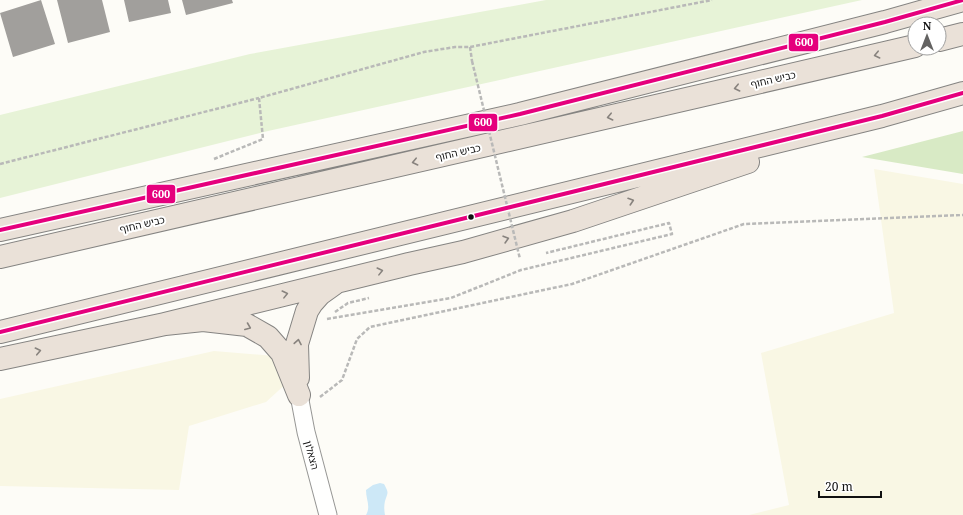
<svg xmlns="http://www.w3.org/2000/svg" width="963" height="515" font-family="'Noto Serif','Noto Sans Hebrew',serif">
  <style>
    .farmland { fill: #f9f7e4 }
    .green { fill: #e7f3d7 }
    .forest { fill: #d8eac5 }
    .water { fill: #cde8f7 }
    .building { fill: #a19f9c }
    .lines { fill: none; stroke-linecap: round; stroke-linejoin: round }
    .minor-casing { stroke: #979795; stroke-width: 19 }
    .motorway-casing { stroke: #858482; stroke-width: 24 }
    .path { stroke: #b9b9b8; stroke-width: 2.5; stroke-dasharray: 4 2; stroke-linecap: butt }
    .minor { stroke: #fffffe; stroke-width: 17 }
    .motorway { stroke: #eae1d8; stroke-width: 22 }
    .path-bridge { stroke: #b9b9b8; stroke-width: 2.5; stroke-dasharray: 4 2; stroke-linecap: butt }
    .bus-1-casing { stroke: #fff; stroke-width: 7 }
    .bus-1 { stroke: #e5007d; stroke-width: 4 }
    .oneway { stroke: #88837e }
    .bus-dot { fill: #111; stroke: #fff; stroke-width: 1.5 }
    .labels { text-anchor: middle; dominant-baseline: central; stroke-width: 4; stroke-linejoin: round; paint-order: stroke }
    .street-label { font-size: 10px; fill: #111; stroke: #fff }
    .line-badge { stroke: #fff; stroke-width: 1.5 }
    .badge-label { font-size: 11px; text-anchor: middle; font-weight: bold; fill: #fff }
  </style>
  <rect width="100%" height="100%" fill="#fdfcf7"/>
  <!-- farmland -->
  <path class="farmland" d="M874,169L963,184V515H749L789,505L761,353L894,313Z
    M214,351L275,356L289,381L266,402L189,426L179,490L0,486V399Z"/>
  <!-- green -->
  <path class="green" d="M546,0H862L268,131L0,198V115L250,54Z"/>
  <!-- forest -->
  <path class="forest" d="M963,131V174L862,157Z"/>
  <!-- water -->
  <path class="water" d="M380,483L384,484C389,493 388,492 385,501C384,505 384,510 385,515H366C371,506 366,500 366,490L373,485Z"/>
  <!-- building -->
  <path class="building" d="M41,0L55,44L13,57L0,13Z
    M57,0H102L110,32L68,43Z
    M124,0H168L171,13L129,22Z
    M182,0H232L233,3L186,15Z"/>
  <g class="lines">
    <defs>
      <path id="minor" d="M299,395L306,432L328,515"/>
      <path id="motorway" d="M939,40L963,34
        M0,230L520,114L885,22L963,0
        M0,257L730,89L915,46
        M165,324L409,264L463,252L573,221L748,162
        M0,332L882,116L963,93
        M0,359L165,324L203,320L247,325L268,337L282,353L299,395
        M298,378L297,344L307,311L312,303L320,294L334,284"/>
    </defs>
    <!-- minor casing -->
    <use href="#minor" class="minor-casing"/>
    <!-- motorway casing -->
    <use href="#motorway" class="motorway-casing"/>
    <!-- path -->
    <path class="path" d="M470,47L472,61
      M214,159L263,139L259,98L424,52L455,47H470L712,0
      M0,164L259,98
      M335,312L348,303L369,298
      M327,319L451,298L521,270L672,234L669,223L546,253
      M320,397L342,380L357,339L370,327L572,284L744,224L963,215"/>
    <!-- minor -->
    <use href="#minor" class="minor"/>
    <!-- motorway -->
    <use href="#motorway" class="motorway"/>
    <!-- path-bridge -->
    <path class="path-bridge" d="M472,61L520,259"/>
    <defs>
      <path id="bus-1" d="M0,230L520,114L885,22L963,0
        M0,332L882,116L963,93"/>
    </defs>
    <!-- bus-1 casing -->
    <use href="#bus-1" class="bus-1-casing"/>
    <!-- bus-1 -->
    <use href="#bus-1" class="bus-1"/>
  </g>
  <!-- one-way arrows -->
  <defs><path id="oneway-chevron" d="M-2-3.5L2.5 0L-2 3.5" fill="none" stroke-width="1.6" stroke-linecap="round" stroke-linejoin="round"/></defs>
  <g class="oneway">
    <use href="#oneway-chevron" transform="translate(877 55) rotate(167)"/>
    <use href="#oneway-chevron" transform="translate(737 88) rotate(167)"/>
    <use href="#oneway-chevron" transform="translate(610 117) rotate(167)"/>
    <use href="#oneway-chevron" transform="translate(415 162) rotate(167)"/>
    <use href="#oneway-chevron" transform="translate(631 201) rotate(-18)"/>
    <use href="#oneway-chevron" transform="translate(506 239) rotate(-16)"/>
    <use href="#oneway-chevron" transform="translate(380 271) rotate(-14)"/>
    <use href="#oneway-chevron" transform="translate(285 294) rotate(-14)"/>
    <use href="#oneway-chevron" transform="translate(248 327) rotate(22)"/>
    <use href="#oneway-chevron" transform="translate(298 342) rotate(-80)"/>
    <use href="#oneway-chevron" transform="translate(38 351) rotate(-12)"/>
  </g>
  <!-- markers -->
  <circle class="bus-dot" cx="471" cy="217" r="3.5"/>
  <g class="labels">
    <!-- street labels -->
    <g class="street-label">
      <text transform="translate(773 79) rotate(-13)">כביש החוף</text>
      <text transform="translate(458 152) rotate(-13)">כביש החוף</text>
      <text transform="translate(142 224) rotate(-13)">כביש החוף</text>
      <text transform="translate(312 455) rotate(75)">הצאלון</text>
    </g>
  </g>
  <g class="line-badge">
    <rect x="788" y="33" width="31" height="19" rx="4" fill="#e5007d"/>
    <rect x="468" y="113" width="30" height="19" rx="4" fill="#e5007d"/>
    <rect x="146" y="184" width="30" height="20" rx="4" fill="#e5007d"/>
  </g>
  <g class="badge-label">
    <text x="804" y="46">600</text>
    <text x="483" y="126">600</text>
    <text x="161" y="198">600</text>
  </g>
  <!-- north arrow -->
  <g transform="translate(927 36)"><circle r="19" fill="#ffffff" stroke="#a0a0a0"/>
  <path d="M0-3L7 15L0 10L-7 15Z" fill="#646362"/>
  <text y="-6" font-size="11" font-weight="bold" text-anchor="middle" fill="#111111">N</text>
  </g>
  <!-- scale -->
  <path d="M819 491v6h62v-6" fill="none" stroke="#111111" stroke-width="2"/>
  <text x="825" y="491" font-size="12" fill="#111111" stroke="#ffffff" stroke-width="3" paint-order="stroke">20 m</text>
</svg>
